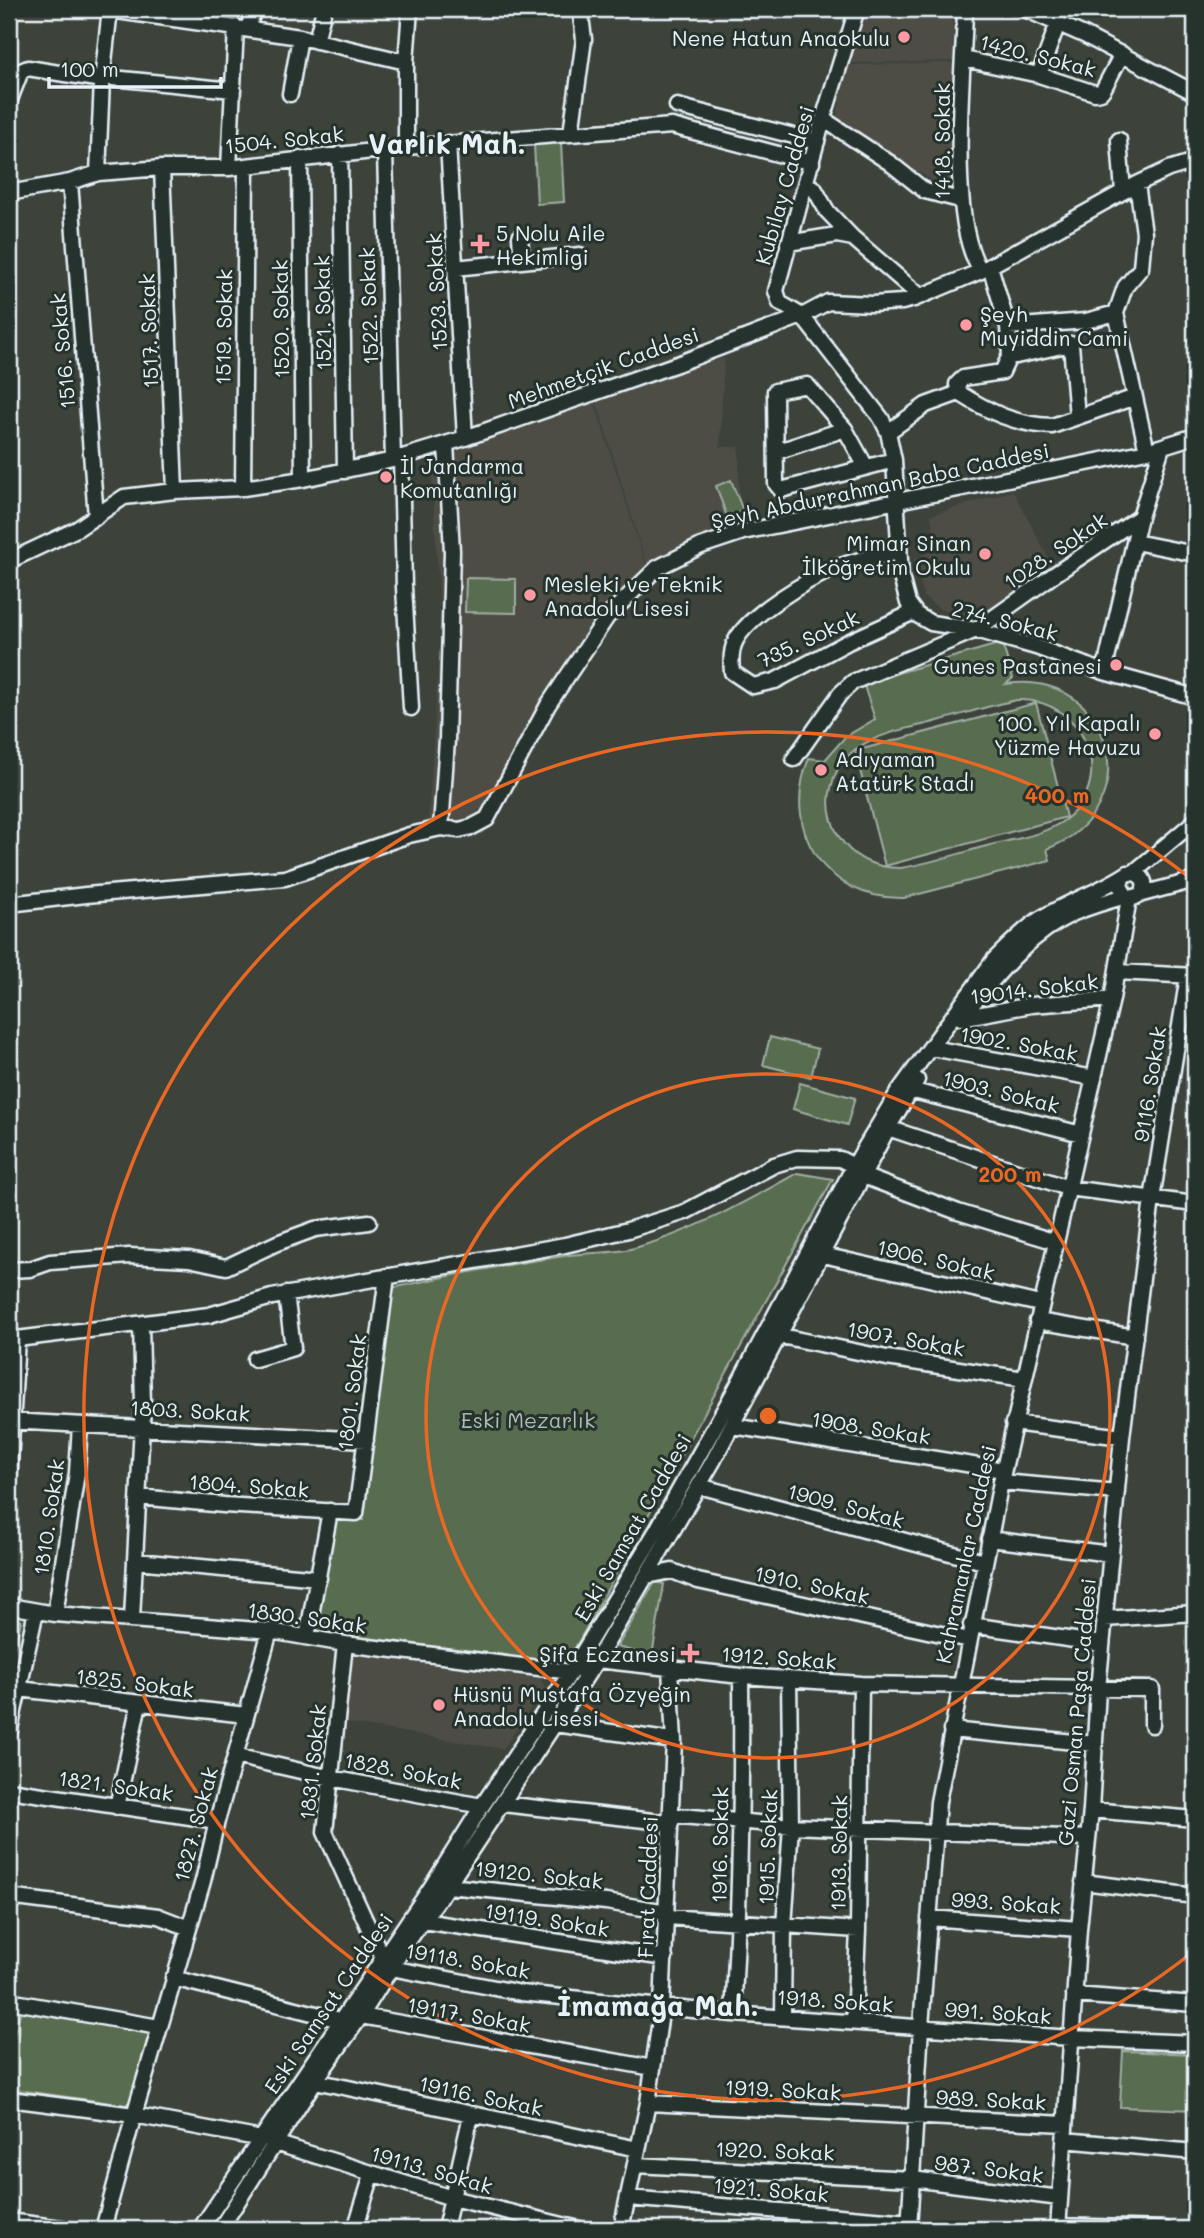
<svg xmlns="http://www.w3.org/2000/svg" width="1204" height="2238" font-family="Mali,sans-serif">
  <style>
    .built { fill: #4d4e45 }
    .green { fill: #586c50; stroke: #a0aea4; stroke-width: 2; fill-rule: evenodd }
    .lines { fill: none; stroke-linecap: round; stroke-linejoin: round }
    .minor-casing { stroke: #e8f1f8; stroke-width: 19 }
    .minor { stroke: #26332d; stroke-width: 14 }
    .ring { fill: none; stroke: #e86824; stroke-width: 3.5 }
    .poi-dot { fill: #ff9aa2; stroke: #26332d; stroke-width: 2.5 }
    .labels { text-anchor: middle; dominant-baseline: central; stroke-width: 6; stroke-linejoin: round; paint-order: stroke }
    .poi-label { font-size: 21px; fill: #e8f1f8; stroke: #26332d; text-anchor: start }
    .street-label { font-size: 21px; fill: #e8f1f8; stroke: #26332d }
    .park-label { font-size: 21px; fill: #aebcb5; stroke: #26332d }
    .district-label { font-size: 28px; font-weight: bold; fill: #e8f1f8; stroke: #26332d }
    .centre { fill: #e86824; stroke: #26332d; stroke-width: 3.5 }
    .ring-label { font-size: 21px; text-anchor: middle; font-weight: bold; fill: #e86824; stroke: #26332d; stroke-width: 6; stroke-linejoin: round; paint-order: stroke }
  </style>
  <rect width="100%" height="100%" fill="#3d433b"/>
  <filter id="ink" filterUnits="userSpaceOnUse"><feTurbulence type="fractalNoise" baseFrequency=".0143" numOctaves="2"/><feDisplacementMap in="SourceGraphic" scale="14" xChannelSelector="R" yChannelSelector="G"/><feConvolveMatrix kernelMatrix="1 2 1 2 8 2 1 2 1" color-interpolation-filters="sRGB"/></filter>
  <g filter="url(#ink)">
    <!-- built -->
    <path class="built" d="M869,9L953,10V61L848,63L862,12Z
      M952,63L951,188L949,190L902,162L837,116L847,65Z
      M724,358L720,447H739V523L647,566L596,400Z
      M594,401L646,566L581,637L475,821L428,825L441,623L431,461Z
      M1013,491L1055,571L980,617L961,615L941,610L924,597L914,559L936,549L931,515Z
      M9,1617L29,1620L9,1707Z
      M350,1655L541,1678L545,1688L503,1749L343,1722Z"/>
    <!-- green -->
    <path class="green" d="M561,143L564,202L537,204L534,144Z
      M731,480L743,511L727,517L716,486Z
      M466,578L516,579V613L465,612Z
      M1002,643L1013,678L1006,684C1114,668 1150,809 1047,849L1050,860L904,898C825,900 780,830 809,758L825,760L845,737L875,719L863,683ZM1017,700C1082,697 1119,777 1066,819C1045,835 1015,839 990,845C961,853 931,863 901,868C875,868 852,858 838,835C830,820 827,803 831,788C841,737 897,732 938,721C964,714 990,705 1017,700Z
      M1036,703L1066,817L885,866L855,751Z
      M770,1037L818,1049L811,1077L763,1065Z
      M800,1083L855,1098L847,1125L793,1109Z
      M797,1173L833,1179L567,1663L315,1634L336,1520H363L392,1288C451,1275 510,1264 570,1255C592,1252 617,1254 638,1247C696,1230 745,1202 797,1173Z
      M655,1582L664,1584L652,1656L617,1647Z
      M9,1618L21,1621L12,1657H9Z
      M21,2009L149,2034L130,2101L126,2105L9,2089V2057Z
      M1123,2051L1195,2054V2110L1120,2107Z"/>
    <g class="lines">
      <defs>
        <path id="minor" d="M857,9L823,119L776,291L780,303L802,316L881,418L888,432L894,460L901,577L908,603L917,615L931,623L976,630L1036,647L1104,672L1195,697
          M965,9C964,74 946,218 981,271
          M1025,9L1084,35L1195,93
          M110,10L300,37L406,62
          M248,29L254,9
          M316,41L324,9
          M964,59L1039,75L1095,93L1101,92L1104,88L1122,54
          M1039,75L1058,23
          M102,77L233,90
          M290,94L300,37
          M9,102L21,71L28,68L102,80
          M677,106L817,142
          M823,119L890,163L925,191L960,200
          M571,133L584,39L580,9
          M1119,140L1123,192
          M448,143L465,438
          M406,147V62L410,9
          M385,151L393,460
          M340,154L345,471
          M300,158L303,479
          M1192,162L1195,176
          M162,168L175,491
          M229,168L236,27
          M98,173L102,80L110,9
          M70,182L96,517
          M1137,184L1144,233L1141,268L1125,287L1116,313L1147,451
          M805,185L814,188L827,211L852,237
          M9,193L70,182L98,173L162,168H229L406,147L672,126L812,163
          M520,237L522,261
          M788,243L837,235L853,238L920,296
          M455,268L580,255
          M1008,327L1086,321L1116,313
          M1010,355L1016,356L1071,344L1077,417
          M959,393C989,412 1016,425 1052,426L1135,397
          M959,393L957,384L963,378L1002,372L1010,355L1008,327L990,266
          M888,432L926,405L959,393
          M776,452L845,429
          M401,457L404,587L411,708
          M866,467L845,429L807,385L775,391L776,484L781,490L894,460
          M243,488L246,166
          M1135,542L1195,554
          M899,552C878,557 855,559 836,568C808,579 750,614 736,640C731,649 731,662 732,672L753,686L775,681L848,642L914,612
          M9,561L77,529L124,497L175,491L243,488L303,479L393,460L465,438L677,364L802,316L828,302L872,304L902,302L914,299L981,271L1137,184L1169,169L1195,161
          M1104,672L1140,517L1162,447
          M794,759L840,694L853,682L976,630L1055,574L1140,517
          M441,828L447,740L452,551L446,444
          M1133,873L1195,821
          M1142,894L1195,880
          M9,904L86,895L285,878L409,835L441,828L459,830L472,827L487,819L548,705L607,617L657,568L701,546L743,532L1147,451L1195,436
          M1117,972L1195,976
          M970,1007C1000,971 1031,933 1074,913C1091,906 1108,901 1126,896
          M961,1018L1031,1005L1112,999
          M937,1049L1094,1078
          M910,1090L1081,1134
          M888,1128L1068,1188L1195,1204
          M823,1255L1040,1304
          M9,1270L30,1269L50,1262L129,1256L189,1259L226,1267L277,1243L315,1229L369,1222
          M1037,1321L1135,1337
          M781,1336L887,1358L1024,1379
          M9,1340L209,1315L272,1297L565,1245L628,1230L685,1212L774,1165L797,1158L840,1159L854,1166L863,1176L958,1212L1056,1242
          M255,1359L293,1348L286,1294
          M9,1421L366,1440
          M1013,1423L1122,1437
          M733,1426L1003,1470
          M9,1481L17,1338
          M1001,1482L1117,1492
          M699,1486L984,1562
          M139,1497L224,1505L356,1513L387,1276
          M989,1539L1111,1554
          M136,1561L319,1578
          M647,1576L672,1571L698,1581L969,1640
          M9,1606L55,1614L270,1631L345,1644L571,1672L597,1660L741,1676L861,1684L1152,1689V1725
          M55,1614L77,1473L80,1425
          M132,1619L143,1405L141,1325
          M1104,1619L1195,1613
          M971,1625L1102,1644
          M307,1637L330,1511
          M345,1644L325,1832L382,1957
          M19,1689L246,1715
          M555,1724L674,1741
          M951,1730L1095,1744
          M9,1734L36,1611
          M235,1756L331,1778L482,1806
          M9,1790L217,1821
          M503,1804L671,1823
          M117,1807L139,1703
          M1091,1810L1195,1819
          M671,1815L791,1826L1088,1838
          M1083,1882L1195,1896
          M448,1886L606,1902L667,1912
          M9,1897L158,1916L189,1928
          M667,1917L858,1930
          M929,1918L1079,1929
          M423,1921L665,1958
          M391,1968L521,1993L733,2014L1071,2038L1195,2043
          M173,1978L340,2020
          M1074,1995L1195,2004
          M9,2001L159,2027
          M733,2014C740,1901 742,1789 741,1676
          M361,2016L653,2068
          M783,2016L784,1926L791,1826L789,1679
          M854,2021L858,1930L861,1684
          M315,2081L638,2149
          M9,2099L134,2115L203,1881L217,1821L270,1631
          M648,2103L1065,2124
          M1064,2140L1195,2152
          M275,2143L452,2198L579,2229
          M635,2165L912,2179L1060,2198
          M628,2198L910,2222
          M9,2221L69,2229
          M1058,2226L1164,2229
          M103,2229L134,2115L262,2139
          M200,2229L430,1889L482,1806L571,1672L658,1528L733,1394L854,1166L898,1092L993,961C1007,947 1021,932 1037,921C1066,902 1100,892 1128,873C1142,872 1148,882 1142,894L1133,898L1126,896L1120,886L1122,878
          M220,2229L315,2081L361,2016L406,1944L440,1897L597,1660L712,1463L888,1128L917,1080
          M355,2229L372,2175
          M445,2229L471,2115
          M621,2229L648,2103L662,2006L674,1741L670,1668
          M909,2229L921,2027L938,1802L1001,1482L1112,999L1129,898
          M1058,2229L1079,1929L1091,1810L1098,1689L1122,1437L1152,1199L1188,976"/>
      </defs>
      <!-- minor casing -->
      <use href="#minor" class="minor-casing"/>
      <!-- minor -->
      <use href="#minor" class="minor"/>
    </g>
  </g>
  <!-- distance rings -->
  <g class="ring">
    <circle cx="768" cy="1416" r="342"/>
    <path d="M1194 1951A684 684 0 1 1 1194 881"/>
  </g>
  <!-- markers -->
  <g class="poi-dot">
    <circle cx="904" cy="37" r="7"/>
    <path d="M476.5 233.5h7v7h7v7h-7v7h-7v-7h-7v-7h7z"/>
    <circle cx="966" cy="325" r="7"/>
    <circle cx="386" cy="477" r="7"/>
    <circle cx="985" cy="554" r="7"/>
    <circle cx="530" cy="595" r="7"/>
    <circle cx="1116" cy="665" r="7"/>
    <circle cx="1155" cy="734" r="7"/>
    <circle cx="821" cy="770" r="7"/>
    <path d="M686.5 1642.5h7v7h7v7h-7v7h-7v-7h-7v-7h7z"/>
    <circle cx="439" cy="1705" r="7"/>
  </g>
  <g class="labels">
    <!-- poi labels -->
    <g class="poi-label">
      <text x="890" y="37" text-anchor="end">Nene Hatun Anaokulu</text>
      <text x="496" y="232">5 Nolu Aile<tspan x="496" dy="24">Hekimligi</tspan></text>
      <text x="980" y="313">Şeyh<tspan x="980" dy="24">Muyiddin Cami</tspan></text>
      <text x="400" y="465">İl Jandarma<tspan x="400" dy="24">Komutanlığı</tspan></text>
      <text x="971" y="542" text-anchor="end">Mimar Sinan<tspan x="971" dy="24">İlköğretim Okulu</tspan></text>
      <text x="544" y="583">Mesleki ve Teknik<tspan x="544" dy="24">Anadolu Lisesi</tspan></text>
      <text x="1102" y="665" text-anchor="end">Gunes Pastanesi</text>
      <text x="1141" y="722" text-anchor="end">100. Yıl Kapalı<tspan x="1141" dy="24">Yüzme Havuzu</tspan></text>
      <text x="835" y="758">Adıyaman<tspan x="835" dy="24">Atatürk Stadı</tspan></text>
      <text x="676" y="1653" text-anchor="end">Şifa Eczanesi</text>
      <text x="453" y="1693">Hüsnü Mustafa Özyeğin<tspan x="453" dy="24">Anadolu Lisesi</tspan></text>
    </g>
    <!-- street labels -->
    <g class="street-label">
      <text transform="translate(1038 55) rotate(14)">1420. Sokak</text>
      <text transform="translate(284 139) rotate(-6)">1504. Sokak</text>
      <text transform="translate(941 141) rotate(-90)">1418. Sokak</text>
      <text transform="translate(784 185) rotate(-74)">Kubilay Caddesi</text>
      <text transform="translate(436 292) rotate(-93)">1523. Sokak</text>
      <text transform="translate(368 306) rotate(-92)">1522. Sokak</text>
      <text transform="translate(322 313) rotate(-91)">1521. Sokak</text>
      <text transform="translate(280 319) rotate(-91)">1520. Sokak</text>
      <text transform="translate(223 327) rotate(-89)">1519. Sokak</text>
      <text transform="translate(148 331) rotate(-92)">1517. Sokak</text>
      <text transform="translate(62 351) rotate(-95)">1516. Sokak</text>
      <text transform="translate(603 367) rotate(-20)">Mehmetçik Caddesi</text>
      <text transform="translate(880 485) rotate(-12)">Şeyh Abdurrahman Baba Caddesi</text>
      <text transform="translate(1055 550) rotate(-34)">1028. Sokak</text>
      <text transform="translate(1005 620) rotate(14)">274. Sokak</text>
      <text transform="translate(808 638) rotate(-25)">735. Sokak</text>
      <text transform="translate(1034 988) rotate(-7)">19014. Sokak</text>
      <text transform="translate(1019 1043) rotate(10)">1902. Sokak</text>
      <text transform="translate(1149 1084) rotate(-81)">9116. Sokak</text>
      <text transform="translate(1001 1091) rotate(14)">1903. Sokak</text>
      <text transform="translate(936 1259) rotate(13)">1906. Sokak</text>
      <text transform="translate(906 1338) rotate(10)">1907. Sokak</text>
      <text transform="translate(351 1392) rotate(-83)">1801. Sokak</text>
      <text transform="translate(190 1410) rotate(3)">1803. Sokak</text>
      <text transform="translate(871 1427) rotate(9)">1908. Sokak</text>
      <text transform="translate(249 1485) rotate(4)">1804. Sokak</text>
      <text transform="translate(846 1505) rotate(15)">1909. Sokak</text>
      <text transform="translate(48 1517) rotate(-82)">1810. Sokak</text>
      <text transform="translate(632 1527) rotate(-60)">Eski Samsat Caddesi</text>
      <text transform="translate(965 1554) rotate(-78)">Kahramanlar Caddesi</text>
      <text transform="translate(812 1584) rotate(12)">1910. Sokak</text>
      <text transform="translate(307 1617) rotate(8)">1830. Sokak</text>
      <text transform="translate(779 1657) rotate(4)">1912. Sokak</text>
      <text transform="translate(135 1682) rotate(7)">1825. Sokak</text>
      <text transform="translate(1076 1712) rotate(-85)">Gazi Osman Paşa Caddesi</text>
      <text transform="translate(312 1762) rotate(-84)">1831. Sokak</text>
      <text transform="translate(403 1770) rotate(11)">1828. Sokak</text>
      <text transform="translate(116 1785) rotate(8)">1821. Sokak</text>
      <text transform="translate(195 1824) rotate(-75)">1827. Sokak</text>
      <text transform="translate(719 1845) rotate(-89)">1916. Sokak</text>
      <text transform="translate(767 1847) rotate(-88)">1915. Sokak</text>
      <text transform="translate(838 1853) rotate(-89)">1913. Sokak</text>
      <text transform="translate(539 1874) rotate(6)">19120. Sokak</text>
      <text transform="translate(647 1887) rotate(-88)">Fırat Caddesi</text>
      <text transform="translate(1006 1902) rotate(4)">993. Sokak</text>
      <text transform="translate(547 1919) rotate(9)">19119. Sokak</text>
      <text transform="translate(468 1960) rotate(10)">19118. Sokak</text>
      <text transform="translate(835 2000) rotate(4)">1918. Sokak</text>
      <text transform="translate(328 2003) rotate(-56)">Eski Samsat Caddesi</text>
      <text transform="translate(998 2012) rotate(4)">991. Sokak</text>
      <text transform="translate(469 2014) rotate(10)">19117. Sokak</text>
      <text transform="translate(783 2089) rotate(3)">1919. Sokak</text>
      <text transform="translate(481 2095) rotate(12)">19116. Sokak</text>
      <text transform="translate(991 2099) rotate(3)">989. Sokak</text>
      <text transform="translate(775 2150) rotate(2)">1920. Sokak</text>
      <text transform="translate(989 2168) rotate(7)">987. Sokak</text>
      <text transform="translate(432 2169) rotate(16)">19113. Sokak</text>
      <text transform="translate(771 2189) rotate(5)">1921. Sokak</text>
    </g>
    <!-- park labels -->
    <g class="park-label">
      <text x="528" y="1419">Eski Mezarlık</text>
    </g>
    <!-- district labels -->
    <g class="district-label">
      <text x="447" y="143">Varlık Mah.</text>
      <text x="658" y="2005">İmamağa Mah.</text>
    </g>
  </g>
  <circle cx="768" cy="1416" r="10" class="centre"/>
  <g class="ring-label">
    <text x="1057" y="803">400 m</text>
    <text x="1010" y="1182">200 m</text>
  </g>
  <!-- margin -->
  <rect width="1204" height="2238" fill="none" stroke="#26332d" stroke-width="35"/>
  <rect x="18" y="18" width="1169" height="2203" fill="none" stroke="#e8f1f8" stroke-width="2.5" filter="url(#ink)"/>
  <!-- scale -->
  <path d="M49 77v10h172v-10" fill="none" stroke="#e8f1f8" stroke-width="3.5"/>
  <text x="60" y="77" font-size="21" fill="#e8f1f8" stroke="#26332d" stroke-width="5" paint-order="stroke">100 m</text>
</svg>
